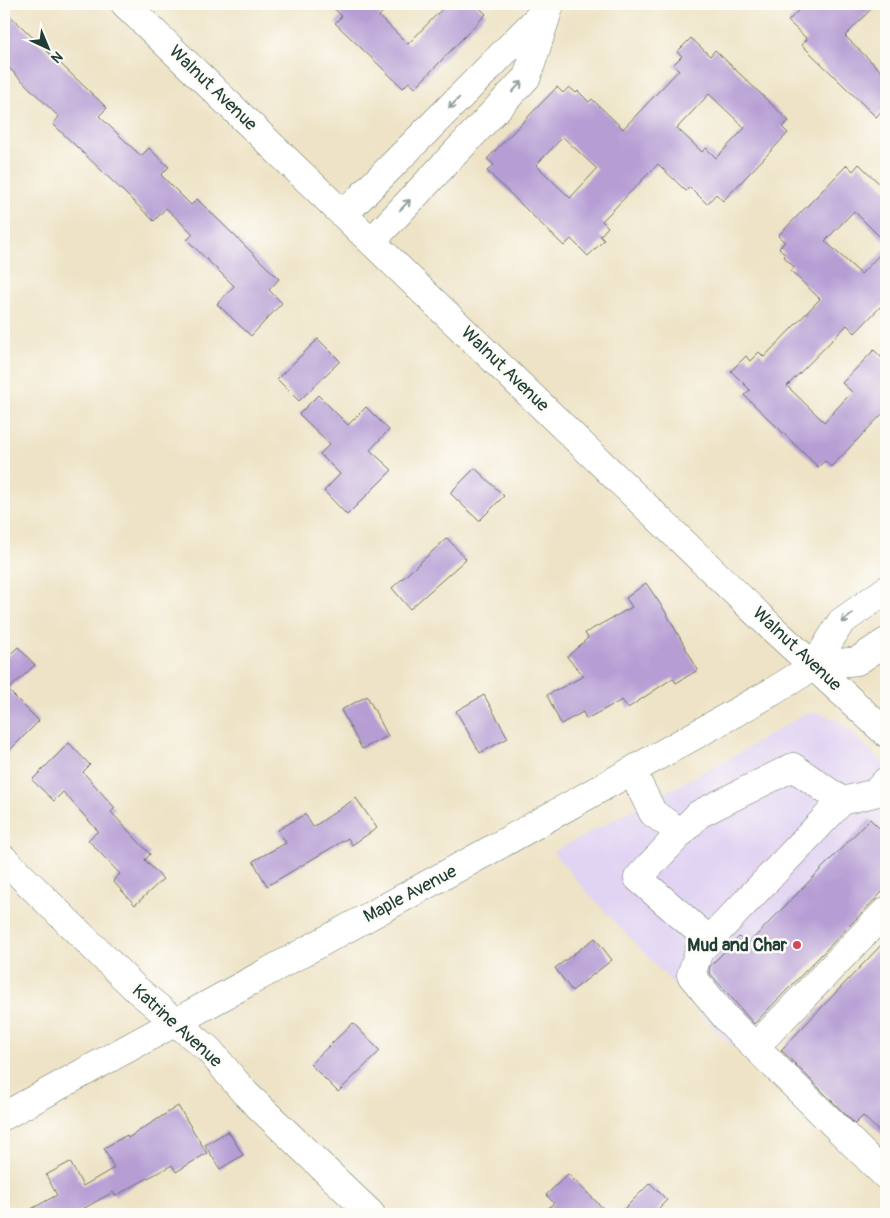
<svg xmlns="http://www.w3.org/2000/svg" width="890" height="1218" font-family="Pangolin,sans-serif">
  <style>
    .built { fill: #e1d4f3 }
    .building { fill: #b69dd4; fill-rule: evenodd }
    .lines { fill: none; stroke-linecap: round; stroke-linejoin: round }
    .minor-casing { stroke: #677767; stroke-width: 29 }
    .major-casing { stroke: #677767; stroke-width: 29 }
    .minor { stroke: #fff; stroke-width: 28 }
    .major { stroke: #fff; stroke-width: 28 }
    .oneway { stroke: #8f9e9a }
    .poi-dot { fill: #d1495b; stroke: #fdfcf7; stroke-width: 2 }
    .labels { text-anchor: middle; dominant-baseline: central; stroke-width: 5; stroke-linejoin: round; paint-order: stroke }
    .street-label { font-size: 18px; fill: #1f3d34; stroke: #fdfcf7 }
    .poi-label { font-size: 18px; font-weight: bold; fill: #1f3d34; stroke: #fdfcf7; text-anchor: end }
  </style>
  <rect width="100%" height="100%" fill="#fdfcf7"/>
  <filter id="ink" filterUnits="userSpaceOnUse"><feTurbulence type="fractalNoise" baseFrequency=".02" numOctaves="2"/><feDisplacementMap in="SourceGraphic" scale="10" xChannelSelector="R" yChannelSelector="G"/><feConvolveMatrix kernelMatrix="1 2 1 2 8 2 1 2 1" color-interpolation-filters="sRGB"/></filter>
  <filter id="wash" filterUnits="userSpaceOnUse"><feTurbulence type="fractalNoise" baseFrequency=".0096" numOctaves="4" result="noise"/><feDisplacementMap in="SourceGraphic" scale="20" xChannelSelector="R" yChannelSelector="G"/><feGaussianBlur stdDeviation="1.12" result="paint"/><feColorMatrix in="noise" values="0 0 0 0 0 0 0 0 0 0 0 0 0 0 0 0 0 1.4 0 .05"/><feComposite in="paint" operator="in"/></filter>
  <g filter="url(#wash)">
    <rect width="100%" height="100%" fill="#eee3c6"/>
    <!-- built -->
    <path class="built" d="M817,712L839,721L886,765V888L732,1046L582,887L553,852L739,753L804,714Z"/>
    <g id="blocks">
      <!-- building -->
      <path class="building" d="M329,4H390L379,16L408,44L447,4H475L486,14L415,88L409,82L403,88L335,23L342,16Z
        M805,4H876L845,36L886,76V106L876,117L802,45L807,39L788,21Z
        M4,10L107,108L99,116L141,156L149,148L169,167L161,175L191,205L197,199L279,279L269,290L282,303L251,336L217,304L234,286L187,240L193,234L166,208L154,221L53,124L59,117L4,63Z
        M691,38L710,56L715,50L789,121L782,127L788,133L723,201L716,194L707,204L690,187L686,191L658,164L602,221L608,227L600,236L604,240L588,256L571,239L564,246L487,171L494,165L487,159L557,87L563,93L569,87L576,93L578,91L589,102L592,99L623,129L679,70L673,65L682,56L677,52ZM709,94L745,128L716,158L706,148L702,152L677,128ZM563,137L597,169L570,198L536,165Z
        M859,164L886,190V243L854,211L825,241L861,274L886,248V301L855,333L847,325L787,386L824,422L852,392L842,383L874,350L886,362V410L831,467L825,461L818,467L744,395L750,390L731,371L746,356L750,361L759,352L764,357L820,299L791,271L794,267L783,256L785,254L779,248L785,242L778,236L847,165L853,171Z
        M318,339L340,361L299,401L277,379Z
        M318,395L348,425L366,407L389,430L370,450L392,470L347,515L324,491L340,474L320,454L330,444L299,414Z
        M475,468L504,496L479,521L450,493Z
        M447,538L466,559L410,609L392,588Z
        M646,583L665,611L698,670L676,683L673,678L628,708L622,700L586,719L583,712L561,724L547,695L584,676L567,657L588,638L585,633L632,607L626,598Z
        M18,647L35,665L8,690L39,721L4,756V660Z
        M484,695L508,738L480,753L456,711Z
        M367,696L388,736L362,749L341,710Z
        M69,743L90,765L83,772L115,808L111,812L150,854L145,860L163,879L135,905L113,881L120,874L88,840L98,831L63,792L54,801L32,780Z
        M356,798L377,828L352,845L348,838L267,886L253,861L286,843L278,830L305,814L313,827Z
        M870,819L886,835V888L754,1024L709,972L710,966L739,937L747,945Z
        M595,938L612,960L572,991L555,968Z
        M886,940V1138L863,1116L855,1124L781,1050Z
        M353,1023L380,1051L338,1092L310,1064Z
        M178,1106L207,1153L176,1172L172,1165L115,1196L113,1192L74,1214H22L57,1195L46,1175L70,1162L83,1186L114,1168L104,1148L127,1135L128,1138Z
        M228,1131L243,1155L220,1169L205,1145Z
        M568,1174L609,1214H542L554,1203L546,1195Z
        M650,1183L667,1200L653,1214H619Z"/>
    </g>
  </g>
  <g filter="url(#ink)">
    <use href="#blocks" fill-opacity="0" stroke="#677767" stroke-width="1"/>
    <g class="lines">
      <defs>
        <path id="minor" d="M125,4L771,627L886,733
          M344,214L547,9
          M372,241L527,77L550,5
          M632,771L653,813L681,833
          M886,781L875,793L842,801L699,951L691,975L727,1019L886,1176
          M4,859L135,988L209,1050L245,1093L371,1214
          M709,940L638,878L699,814L793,767L842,801
          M755,1047L886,911"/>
        <path id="major" d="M814,666L857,661L886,642
          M4,1116L494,848L772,692L814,666L841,622L886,590"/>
      </defs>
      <!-- minor casing -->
      <use href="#minor" class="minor-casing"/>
      <!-- major casing -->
      <use href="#major" class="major-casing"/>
      <!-- minor -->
      <use href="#minor" class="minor"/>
      <!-- major -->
      <use href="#major" class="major"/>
    </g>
    <!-- one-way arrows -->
    <defs><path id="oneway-shaft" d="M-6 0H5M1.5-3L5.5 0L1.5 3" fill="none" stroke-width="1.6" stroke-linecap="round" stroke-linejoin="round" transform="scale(1.25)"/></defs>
    <g class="oneway">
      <use href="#oneway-shaft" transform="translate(517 87) rotate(-47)"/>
      <use href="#oneway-shaft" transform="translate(454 103) rotate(134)"/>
      <use href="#oneway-shaft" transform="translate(405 205) rotate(-46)"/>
      <use href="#oneway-shaft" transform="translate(847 618) rotate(142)"/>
    </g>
  </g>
  <!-- markers -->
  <circle class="poi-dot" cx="797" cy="945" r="5"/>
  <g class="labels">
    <!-- street labels -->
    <g class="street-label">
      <text transform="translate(213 88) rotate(44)">Walnut Avenue</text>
      <text transform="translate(505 369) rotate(44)">Walnut Avenue</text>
      <text transform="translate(797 649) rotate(43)">Walnut Avenue</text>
      <text transform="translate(410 894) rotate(-28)">Maple Avenue</text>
      <text transform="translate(177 1026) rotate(42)">Katrine Avenue</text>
    </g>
    <!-- poi labels -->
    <g class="poi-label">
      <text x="787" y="945">Mud and Char</text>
    </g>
  </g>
  <!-- margin -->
  <rect width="890" height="1218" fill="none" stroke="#fdfcf7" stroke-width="20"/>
  <!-- north arrow -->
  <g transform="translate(48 48) rotate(136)" stroke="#fdfcf7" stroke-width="4" paint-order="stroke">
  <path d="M0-4L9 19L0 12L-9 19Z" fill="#1f3d34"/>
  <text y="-8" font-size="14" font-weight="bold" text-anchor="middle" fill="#1f3d34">N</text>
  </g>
</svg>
